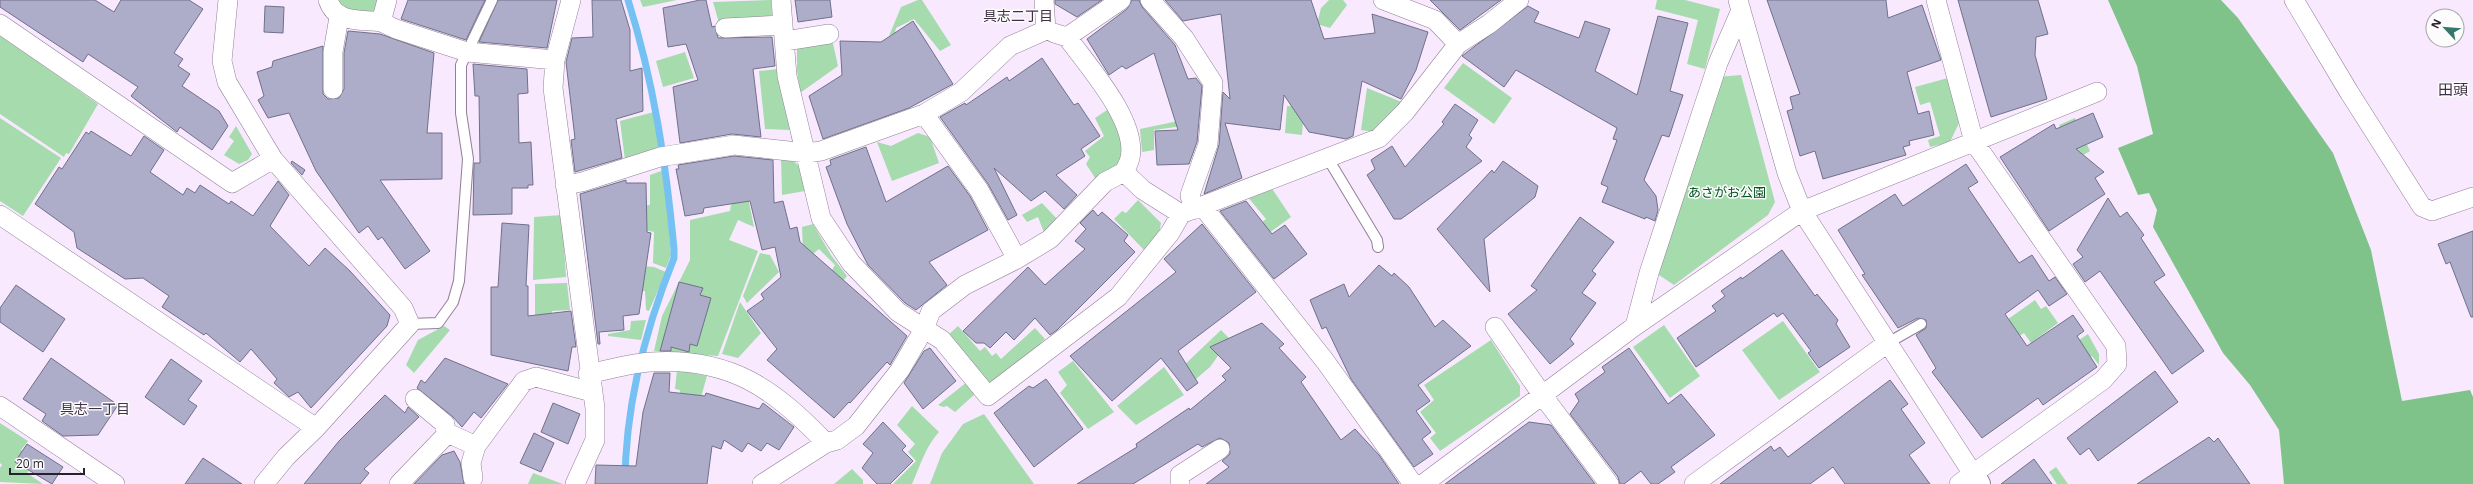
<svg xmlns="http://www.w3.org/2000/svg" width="2473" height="484" font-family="'Open Sans','Noto Sans JP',sans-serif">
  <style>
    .green { fill: #a5dbad }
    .forest { fill: #7fc28a }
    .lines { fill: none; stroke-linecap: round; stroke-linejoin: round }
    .stream { stroke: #75c1f4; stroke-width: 7 }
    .building { fill: #adadca; stroke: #71708b }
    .service-casing { stroke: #927f97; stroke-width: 12 }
    .minor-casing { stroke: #927f97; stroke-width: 20 }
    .tertiary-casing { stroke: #927f97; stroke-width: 24 }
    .service { stroke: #fff; stroke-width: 10 }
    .minor { stroke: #fff; stroke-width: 19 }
    .tertiary { stroke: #fff; stroke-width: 22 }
    .labels { text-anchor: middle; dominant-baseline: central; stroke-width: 3; stroke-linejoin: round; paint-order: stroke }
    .park-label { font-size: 13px; fill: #01521f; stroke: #fcfcfc }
    .neighbourhood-label { font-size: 14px; fill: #413146; stroke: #fcfcfc }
    .quarter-label { font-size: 15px; fill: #413146; stroke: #fcfcfc }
  </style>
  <rect width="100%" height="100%" fill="#f9e9fe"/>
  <!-- green -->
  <path class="green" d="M334,0H380L376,13L341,9Z
    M640,0H677L643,7Z
    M771,0L772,17L719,23L713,2Z
    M918,0H922L951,45L940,51L914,19L896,28L895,33L889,36L901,7Z
    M1329,0H1343L1347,5L1330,28L1317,24L1321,8Z
    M1657,0H1685L1720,9L1705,69L1687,64L1698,20L1655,9Z
    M0,35L98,104L69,154L66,153L64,157L0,114Z
    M832,39L838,66L800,93L797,70V45Z
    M685,52L694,78L663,87L656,61Z
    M1463,63L1512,98L1494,124L1444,88Z
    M778,69L796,138L792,141L790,130L765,129L759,71Z
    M1741,75L1775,202L1768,215L1674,285L1656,273L1717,77Z
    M1948,78L1960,121L1950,142L1930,147L1928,140L1940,136L1930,102L1920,105L1915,87Z
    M1367,88L1404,103L1375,132L1361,130Z
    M1287,106L1304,107L1302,135L1285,133Z
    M1110,108C1117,124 1133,150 1117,165C1111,171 1103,176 1097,181L1086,164L1090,157L1085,151L1104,136L1095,118Z
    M654,112L659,148L625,160L620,121Z
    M0,118L61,158L23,216L0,201Z
    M2075,118L2090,151L2080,157L2059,125Z
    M1183,120V126L1154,130V150L1142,152L1140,129Z
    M236,126L252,154L248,160L239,164L224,155L234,141L229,137Z
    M918,133L930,137L939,163L892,181L877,142L891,146Z
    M781,157C803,162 801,170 805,191L782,195Z
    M664,170L671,255L666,268L653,263L654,232L620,224L619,207L650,205V175Z
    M1271,187L1291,217L1250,247L1244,238L1266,219L1247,196Z
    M747,192L754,227L738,220L729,240L758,251L718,356L654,351L662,316L690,260V220L730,211L733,193Z
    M1138,200L1161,223L1159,234L1146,252L1114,219L1122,211L1126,213Z
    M1042,203L1058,220L1045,235L1038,217L1027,222L1022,215Z
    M562,215L566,277L533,280L534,217Z
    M813,224L831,255L847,276L843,281L832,270L835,265L819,249L788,275L803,251L802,227Z
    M760,253L770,255L779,272L747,303L743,296Z
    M620,264L654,267L666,272L649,311L646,310L645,291L623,292Z
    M567,283L570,310L552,311L550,334L535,332V284Z
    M2035,300L2041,309L2046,306L2058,323L2031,343L2024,333L2018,337L1994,329Z
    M740,302L761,333L738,358L722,354Z
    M646,320L641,340L608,336V334L630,330L631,321Z
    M1783,321L1820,372L1779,400L1742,350Z
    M1664,325L1700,376L1670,398L1633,347Z
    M444,326L450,330L414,373L406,365L418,340Z
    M958,326L980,351L985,347L992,356L996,353L1001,359L1035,328L1045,339L997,383L990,385L947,336Z
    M1221,330L1230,339L1210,367L1189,385L1178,371Z
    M2088,334L2099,354V365L2092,356L2088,359L2064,350Z
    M1491,340L1520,386V396L1440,451L1430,438L1436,433L1420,412L1434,400L1424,385Z
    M1073,361L1114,412L1088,429L1060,393L1067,385L1058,372Z
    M1164,367L1184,395L1136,425L1117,406Z
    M677,370L707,376L688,443L674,441L680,390L675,389Z
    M967,382L975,394L955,412L947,406L943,407L938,405Z
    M912,406L939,432C926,446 920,466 912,484H893L916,461L908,452L915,444L897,425Z
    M984,414L1034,484H930L942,453L963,424Z
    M0,423L28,441L21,450L36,460L27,473L43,484L0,482V468L2,465L0,463Z
    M2056,467L2068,484H2057L2049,472Z
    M852,469L863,480V484H834Z
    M533,473L563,484H528Z"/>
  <!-- forest -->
  <path class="forest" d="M2108,0H2221L2238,18L2333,153L2371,250L2402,401L2470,390L2473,397V484H2284L2279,430L2250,385L2223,353L2153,227L2157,210L2149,193L2138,195L2118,148L2153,134L2137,66Z"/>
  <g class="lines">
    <!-- stream -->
    <path class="stream" d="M625,484C625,406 645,330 674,258V249C666,164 654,82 628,0"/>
  </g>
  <!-- building -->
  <path class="building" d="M0,0H95L114,12L121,0H189L203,9L174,53L183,59L178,66L190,74L182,86L219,111L228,126L212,150L180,127L177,132L131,96L138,87L88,54L83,62L0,7Z
    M408,0H485L466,40L401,19Z
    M498,0H557L547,48L479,42Z
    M592,0H621L630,30V71L642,68L643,111L616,119L622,158L575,172L571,140L575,139L574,130L566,62L572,38L593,37Z
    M700,0H706L712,27L715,26L718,38L772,37L775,66L753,69L761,137L732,134L680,143L673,87L698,80L686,44L668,47L663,8Z
    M795,0H830L832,17L798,22Z
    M1055,0H1102L1077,17L1055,4Z
    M1132,0H1139L1142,7L1175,45L1188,79L1196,78L1202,86L1197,142L1189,164L1157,165L1155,131L1178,130L1154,53L1126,69L1122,66L1109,75L1087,39L1127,9Z
    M1165,0H1311L1324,39L1375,33L1372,14L1428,32L1416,70L1401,99L1362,81L1353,136L1346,139L1309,132L1284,95L1280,130L1225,123L1242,178L1204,194L1219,145L1223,92L1230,99L1221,14L1183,21Z
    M1430,0H1501L1460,30Z
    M1767,0H1886L1888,18L1922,5L1941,60L1907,72L1918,114L1929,111L1934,135L1909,141L1910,145L1903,147L1906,155L1823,179L1815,151L1800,156L1787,111L1793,109L1790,97L1800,94Z
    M1958,0H2038L2048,34L2036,37L2035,55L2047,99L1991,117Z
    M265,6L284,7L283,33L264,32Z
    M1528,6L1539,12L1534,22L1579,38L1585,21L1610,29L1595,71L1637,95L1658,16L1688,23L1670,91L1683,95L1669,137L1662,135L1644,180L1656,196L1658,210L1655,221L1646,217L1645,219L1602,202L1608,187L1601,184L1617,140L1613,139L1617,128L1516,70L1504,87L1462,56Z
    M913,21L953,84L909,108L823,139L809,96L842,75L840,41L881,42Z
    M348,31L380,34L434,53L427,133H442V179L380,180L430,251L405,269L382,237L378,240L368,226L359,233L316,171L289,113L268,118L258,100L264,96L257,72L272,67L273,61L323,46V94L328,99L339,98L344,89V53Z
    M1042,58L1074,105L1078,103L1100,136L1081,149L1085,156L1056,175L1077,195L1064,209L1045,191L1031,201L994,168L1017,215L1008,220L988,184L940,117L965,103L966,105L1007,77L1009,81Z
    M473,64L527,69L528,93L518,94L519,143L531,142L533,185H528V188H512V214L473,215L474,163H480L479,96H475Z
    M1455,104L1478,120L1469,135L1472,138L1466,147L1482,161L1401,219H1394L1367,175L1375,169L1371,160L1392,146L1405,167L1444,124L1442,122Z
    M2093,113L2103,137L2076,149L2104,172L2095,178L2105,194L2049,231L2000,157L2054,124L2056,129Z
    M91,131L131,156L144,136L164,150L150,172L183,195L187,188L195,193L200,185L229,204L231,201L253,216L278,181L289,195L270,226L309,266L325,248L350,271L390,315L387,326L311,408L298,392L289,397L274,383L277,379L251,349L240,362L206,333L204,335L162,307L169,296L143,278L125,279L77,248L74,232L35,204L59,167L62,169L86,132L89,134Z
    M866,147L886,202L948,166L970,196L988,230L929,262L947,285L916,310L905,303L868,265L847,224L826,167L831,165L830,160Z
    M734,156L773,160L774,203L783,201L790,229L797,227L800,242L907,336L890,365L887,362L850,403L849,402L834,418L767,360L777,349L747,311L764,299L761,294L781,277L775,247L762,250L750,201L704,208L703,213L685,216L676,169H679L678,165Z
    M292,161L305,170L302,175L291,163Z
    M1503,161L1538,186L1535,197L1484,239L1490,292L1437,229L1492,170L1494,173Z
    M1966,164L1978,182L1968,188L2019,263L2032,255L2049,281L2055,277L2067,294L2049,306L2038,290L2005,314L2027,346L2073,315L2084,331L2077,336L2097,367L2043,405L2038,398L1982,438L1932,372L1936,368L1916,335L1926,328V320L1918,318L1898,328L1862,275L1865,274L1838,230L1895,194L1903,206Z
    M626,180V183H646L647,232L651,233L639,314L623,316L624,330L599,332L600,344H598L580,194Z
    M2108,198L2120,217L2127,212L2144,235L2141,238L2165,275L2154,282L2204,351L2172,374L2100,271L2085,282L2073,264L2083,257L2077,250Z
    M1246,201L1272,234L1285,225L1307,254L1274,279L1220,211Z
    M1093,210L1098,216L1102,212L1128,235L1124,241L1135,252L1057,330L1050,335L1035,318L1014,340L1006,332L990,348L984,343H976L963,331L1028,267L1045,285L1085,249L1075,241L1086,229L1080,223Z
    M1580,217L1614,242L1592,271L1596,274L1582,293L1596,303L1570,339L1574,344L1550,364L1508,314L1537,290L1531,286Z
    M502,223L529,225L526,286H528V316L571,311L576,347H572L568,371L491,355V287H498Z
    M1202,224L1256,292L1178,351L1198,383L1187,391L1161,358L1112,401L1070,356L1176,272L1164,259Z
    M2473,231V317H2471L2450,262L2446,264L2438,244Z
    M1782,250L1815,296L1817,294L1838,320L1836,324L1850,347L1819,368L1808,353L1811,351L1783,313L1777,317L1774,313L1696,367L1677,338L1716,311L1712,306L1725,296L1721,291L1741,277L1742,279Z
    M1379,265L1392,276L1394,273L1409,287L1435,327L1443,320L1471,346L1418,385L1430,401L1416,411L1431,432L1422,439L1433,454L1414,467L1351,379L1326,327L1322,329L1310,300L1344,284L1349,297Z
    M679,282L703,288L700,295L711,298L697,346L690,344L689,352L671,347V351H660Z
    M16,285L65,319L43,352L0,322V308Z
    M1262,323L1284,344L1279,348L1306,377L1301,382L1341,440L1355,429L1379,455L1399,484H1206L1229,467L1222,461L1230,454L1229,443L1220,438L1202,447L1198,444L1133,484H1077L1137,447L1136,444L1189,408L1190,410L1226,380L1222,376L1231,368L1210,347Z
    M930,348L956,381L923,409L904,383L924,351Z
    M1629,348L1668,404L1681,394L1715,435L1671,467L1675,472L1658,484H1651L1641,471L1624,484H1620L1618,477L1570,414L1579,401L1575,394L1605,372L1602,367Z
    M51,358L118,405L98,435L63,436L42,421L46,414L23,399Z
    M445,358L508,384L481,418L474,412L462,427L452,416L417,388L421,380L425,383Z
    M171,359L202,381L188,400L197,406L184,425L145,397Z
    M2155,371L2178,402L2098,461L2089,448L2080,455L2067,438Z
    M654,373H670L669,392L705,396L706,393L759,409L763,403L794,427L779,450L767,443L761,451L748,443L742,452L724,440L721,449L712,446L707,484H595L596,465L636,466L643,412Z
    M1046,379L1083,429L1034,467L994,413L1029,386L1033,388Z
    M1890,380L1908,404L1901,409L1925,443L1909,455L1930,484H1845L1833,467L1810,484H1720L1771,446L1774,451L1780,447L1788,457Z
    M385,395L405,413L408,407L419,417L364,469L369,473L360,484H304L339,441Z
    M553,403L580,414L568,444L541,432Z
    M883,422L906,446L902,450L913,461L890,484H877L862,468L873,453L863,444Z
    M1529,422L1551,425L1595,484H1445Z
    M534,433L554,443L541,472L520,463Z
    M2209,437L2214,442L2218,438L2250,484H2137Z
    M27,444L63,467L52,484L15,462Z
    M454,451L460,462L464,484H414L442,455Z
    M203,458L242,484H185Z
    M2034,459L2052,484H2001Z"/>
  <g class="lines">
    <defs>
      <path id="service" d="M1327,157L1377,240L1378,247
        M410,324L438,323L453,302L459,281L468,159L461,113V65L492,0
        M1886,344L1921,324"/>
      <path id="minor" d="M228,0L222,61L227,82L273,159L403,308L410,324L316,428L286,457L264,484
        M328,0C336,24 360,19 381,22L387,0
        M571,0L555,60L553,88L595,408V440L575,484
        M781,0L787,76L821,218L851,263L898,312L942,340L988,396L1118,297L1170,233L1181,214
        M1150,0L1184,38L1213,83L1208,144L1190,195L1193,210
        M1738,0L1787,173L1802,211L1973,474
        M1936,0L1974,142L2116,346L2117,364L2103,380L1959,484
        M2294,0L2349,92L2422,207L2432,211L2473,197
        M381,22L396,29L467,52L555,60
        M0,24L232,183L273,159
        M725,28L782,25
        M1054,33L1067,37L1121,0
        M1067,37C1087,65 1138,121 1130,158C1129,163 1126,168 1124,172
        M785,41L829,34
        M1458,44L1489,24L1519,0
        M333,89V52L339,17
        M924,114L979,190L1017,259
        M565,185L582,182L660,157L734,145L807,153L821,151L924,114L961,92L1010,46L1046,30L1044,0
        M1203,207L1325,361L1413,484
        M0,215L316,428
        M1635,326L1649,273L1718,63L1741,10
        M1495,327L1543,396L1609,484
        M588,374C609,370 630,363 651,362C731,357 774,389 826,443
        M415,399L445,424L446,435
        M0,406L115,484
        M473,478L471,463L476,446
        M399,484L446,435H452L476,446L524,381L536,377L592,392
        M762,484L826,443L837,440L856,426L900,370L924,329L931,311L965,285L1017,259L1050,239L1105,182L1124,172L1143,190L1181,214L1379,138L1405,112L1458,44L1435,20L1383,0
        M1180,484V475L1220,449
        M1423,484L1635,326L1802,211L2097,92
        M1694,484L1886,344"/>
      <path id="tertiary" d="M1973,474L1979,484"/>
    </defs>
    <!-- service casing -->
    <use href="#service" class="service-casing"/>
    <!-- minor casing -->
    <use href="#minor" class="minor-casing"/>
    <!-- tertiary casing -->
    <use href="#tertiary" class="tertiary-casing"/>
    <!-- service -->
    <use href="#service" class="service"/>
    <!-- minor -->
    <use href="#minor" class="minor"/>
    <!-- tertiary -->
    <use href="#tertiary" class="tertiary"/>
  </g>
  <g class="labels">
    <!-- park labels -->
    <g class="park-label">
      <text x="1727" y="192">あさがお公園</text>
    </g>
    <!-- neighbourhood labels -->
    <g class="neighbourhood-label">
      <text x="1018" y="15">具志二丁目</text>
      <text x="95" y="408">具志一丁目</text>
    </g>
    <!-- quarter labels -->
    <g class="quarter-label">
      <text x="2453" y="89">田頭</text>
    </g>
  </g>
  <!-- north arrow -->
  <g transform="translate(2445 28) rotate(296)"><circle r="19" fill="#fcfcfc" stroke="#a7a4a8"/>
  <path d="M0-3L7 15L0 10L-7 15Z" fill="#357869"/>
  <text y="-6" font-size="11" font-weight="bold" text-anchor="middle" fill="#28202a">N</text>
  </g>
  <!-- scale -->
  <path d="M10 468v6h74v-6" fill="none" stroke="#28202a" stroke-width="2"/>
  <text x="16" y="468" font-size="12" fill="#28202a" stroke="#fcfcfc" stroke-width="3" paint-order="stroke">20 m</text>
</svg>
